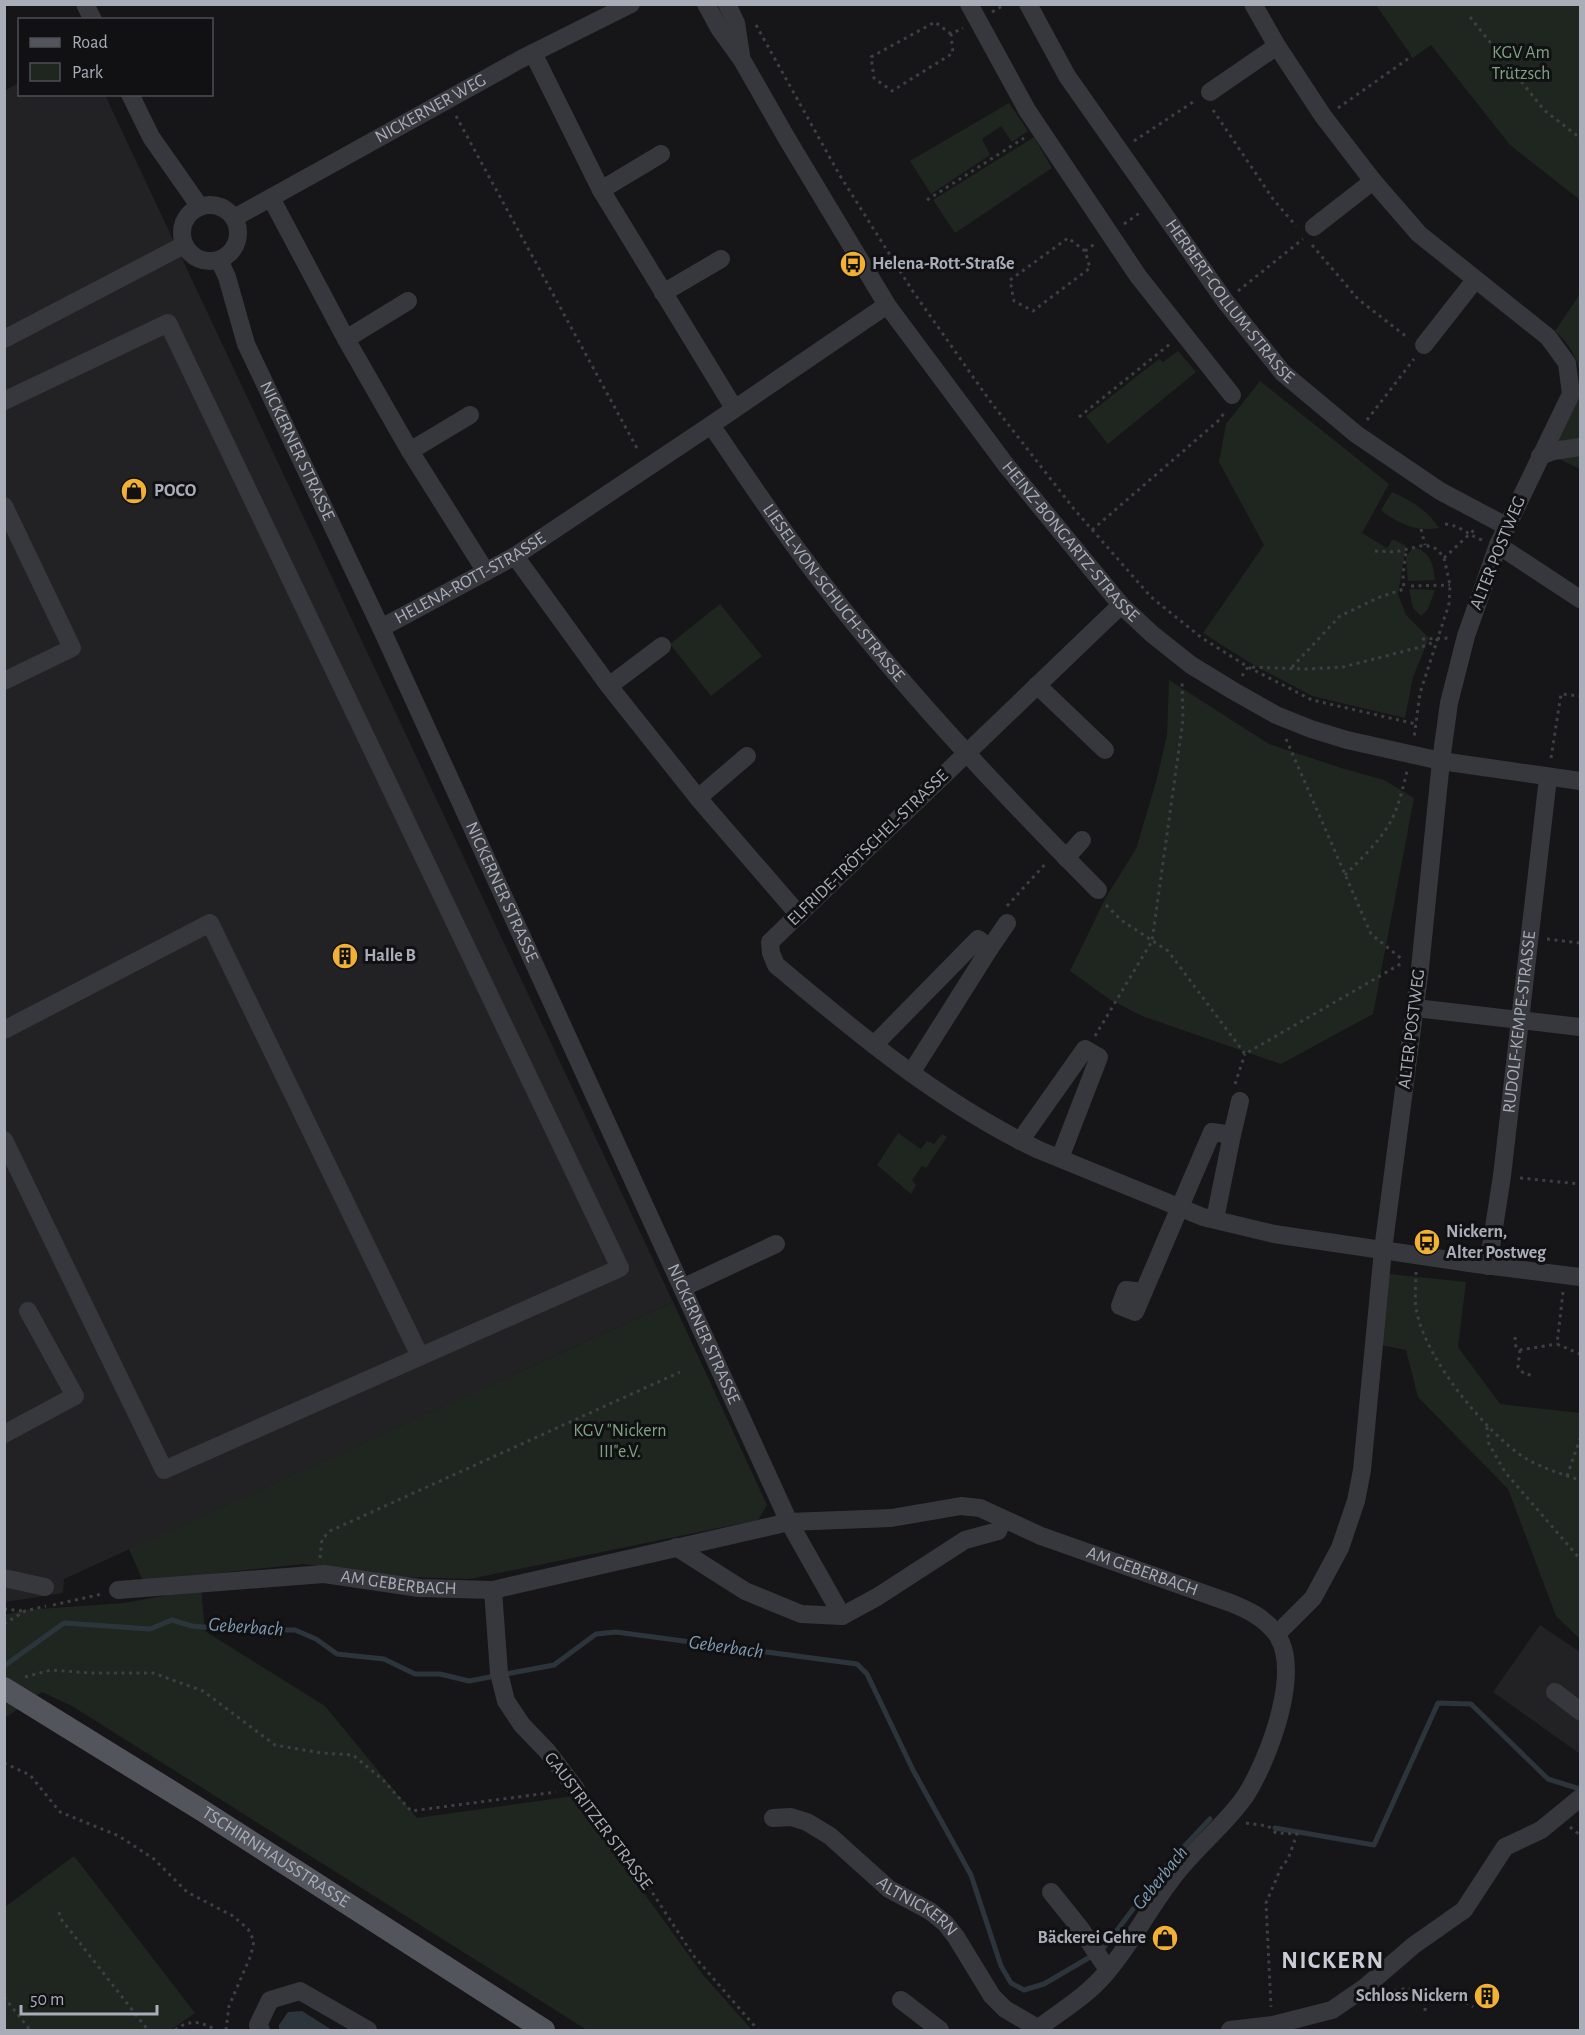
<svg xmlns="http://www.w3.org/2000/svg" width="1585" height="2035" font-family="'Alegreya Sans',sans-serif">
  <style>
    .built { fill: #222225 }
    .green { fill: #1e261f }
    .water { fill: #2c353c }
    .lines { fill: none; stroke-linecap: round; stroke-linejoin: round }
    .stream { stroke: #2c353c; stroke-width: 5 }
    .path { stroke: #3d3f44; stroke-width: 3; stroke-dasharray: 3 4.5; stroke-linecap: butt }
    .minor { stroke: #37383d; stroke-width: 18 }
    .major { stroke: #53555c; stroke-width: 22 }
    .labels { text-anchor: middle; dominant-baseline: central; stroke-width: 6; stroke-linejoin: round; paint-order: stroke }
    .park-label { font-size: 18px; fill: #7fa381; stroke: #111113 }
    .street-label { font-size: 18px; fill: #a8adb8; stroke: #111113 }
    .poi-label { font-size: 18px; font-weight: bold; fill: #a8adb8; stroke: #111113; text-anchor: start }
    .water-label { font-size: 20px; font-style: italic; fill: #7f9bb3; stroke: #111113 }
    .district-label { font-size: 24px; font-weight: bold; letter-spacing: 1.5px; fill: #c9ccd4; stroke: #111113 }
  </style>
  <rect width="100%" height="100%" fill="#161618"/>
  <!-- built -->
  <path class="built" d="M19,83L20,94L105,95L673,1302L64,1579L63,1593L5,1602L4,91Z
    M1540,1625L1580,1652V1754L1493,1692Z"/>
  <!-- green -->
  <path class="green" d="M1376,5H1580V200L1510,145L1431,45L1413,58Z
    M1009,103L1028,131L1012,142L1001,126L982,139L990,155L931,194L910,161Z
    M1034,137L1052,168L955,233L933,200Z
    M1580,294V375C1577,356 1569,344 1555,331Z
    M1178,351L1196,372L1108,444L1086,416L1159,359L1163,362Z
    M1260,381L1389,484L1362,533L1387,548L1393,539L1406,546L1398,594L1406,615L1429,638L1413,677L1405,718L1312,696L1252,664L1203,633L1264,545L1219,462L1226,424Z
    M1580,394V469L1551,455Z
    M1392,492C1413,502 1425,508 1439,528C1416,532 1398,524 1381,510Z
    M1417,548C1432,555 1433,565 1435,580L1408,581L1406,557L1411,550Z
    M1409,589L1435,590L1428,609L1421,616L1413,608Z
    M720,604L762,656L711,696L670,644Z
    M1169,680L1269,744L1341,768L1384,780L1414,798L1373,1014L1281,1064L1142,1016L1109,999L1070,971L1106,897L1136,849L1156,782L1167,735Z
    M898,1133L921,1149L927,1141L934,1144L942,1134L947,1137L926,1168L922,1166L912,1180L916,1185L911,1194L877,1165Z
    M1389,1274L1466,1282L1458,1347L1500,1404L1580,1413V1639L1556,1616L1508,1489L1418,1397L1406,1350L1381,1345Z
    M673,1302L767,1505L758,1520L470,1579L399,1577L303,1564L143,1581L129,1549Z
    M201,1589L205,1631L325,1706L417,1818L574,1796L703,1975L752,2030H587L72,1706L42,1692L5,1718V1615L24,1610L124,1603Z
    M74,1856L195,2013L171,2030H5V1907Z"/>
  <!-- water -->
  <path class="water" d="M302,2011L332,2030H279V2025L288,2012Z"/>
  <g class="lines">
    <!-- stream -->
    <path class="stream" d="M4,1666L64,1623L150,1629L172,1620L192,1626L237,1630H295L316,1639L337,1654L384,1659L415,1674H440L469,1681L554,1665L596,1634L616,1632L857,1664L867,1674L913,1770L971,1875L1001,1966L1011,1983L1024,1990L1044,1984L1102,1950L1165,1867L1210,1819
      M1275,1828L1374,1845L1438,1703L1471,1704L1548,1779L1580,1789"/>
    <!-- path -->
    <path class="path" d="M992,12L1006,4
      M1470,17L1544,110L1580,138
      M756,25L839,174L912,290L990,401L1074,509L1151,597L1202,638L1248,667L1312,700L1416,724
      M951,34L935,22L871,57L874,78L892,91L953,53L951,34L963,28
      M1338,108L1412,56
      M1213,110L1273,199L1296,226
      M456,116L639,452
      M1134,141L1196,100
      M927,200L1024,138
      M1124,224L1141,212
      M1312,245L1358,299L1408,338
      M1085,251L1068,238L1010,280L1014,301L1033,311L1090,268L1085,251L1096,243
      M1238,291L1303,239
      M1079,417L1170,344
      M1367,420L1414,359
      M1445,524C1460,525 1468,535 1482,540
      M1421,529L1425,545
      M1092,530L1218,421L1225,412
      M1375,551L1395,552L1425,545L1437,549L1444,558L1450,585L1449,604L1420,693L1414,738
      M1444,558L1475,529
      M1411,586L1450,585
      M1422,639L1449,638
      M1292,667L1340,616L1380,597L1404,589L1403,575L1406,551
      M1242,676L1248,667L1307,669L1343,667L1428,645L1436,640
      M1286,739L1371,934L1403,960
      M1551,758L1561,694L1580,696
      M1345,875C1361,859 1380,841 1391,821C1399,805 1403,788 1407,771
      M1106,905L1121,920L1168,951L1245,1054L1404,962
      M1007,906L1047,862
      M1547,939L1580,943
      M1095,1036L1152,941L1183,720L1182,680
      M1235,1084L1245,1054
      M1520,1178L1580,1184
      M1416,1272C1416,1285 1414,1300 1417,1313C1426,1359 1486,1433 1525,1458C1542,1468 1561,1474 1580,1480
      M1563,1292L1557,1344L1580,1354
      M1515,1337L1516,1348L1520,1350L1557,1344
      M1520,1350L1518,1367L1524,1374L1531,1375
      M1487,1427L1489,1444L1505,1472L1580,1559
      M1567,1476L1580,1439
      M320,1558L322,1539L330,1531L680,1372
      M53,1605L102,1594
      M4,1609L24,1611
      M4,1624L25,1611L46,1606
      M25,1677L51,1670L91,1673H153L203,1691L275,1745L322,1753L353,1755L383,1780L411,1811L556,1792
      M4,1763L30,1775L60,1812L119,1836L154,1859L187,1892L233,1916L248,1929L254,1941L251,1955L229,2006L226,2030
      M586,1802L637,1869L693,1955L758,2030
      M1246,1823L1268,1826L1276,1833L1297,1834L1288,1859L1281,1868L1266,1903L1271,2007
      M1570,1827L1580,1835
      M59,1912L61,1919L148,2030
      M1387,1993L1408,1988L1426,1993H1450L1473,2007
      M4,1997L30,2030
      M1425,2011L1426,1993
      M175,2030C190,2019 200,2021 216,2030"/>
    <!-- minor -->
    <g class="minor">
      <path d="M85,4L93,20"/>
      <path id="s1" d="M706,4L719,28L742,60L786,137L887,305L1006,465L1121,605L1152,634L1191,665L1232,690L1276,715L1311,729L1347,740L1441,761L1580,781"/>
      <path d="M727,4L736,23L741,55"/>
      <path d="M969,4L1027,110L1138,276L1232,395"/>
      <path id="s2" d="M1028,4L1067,76L1225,301L1283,373L1356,434L1440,491L1506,526"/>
      <path d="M1253,4L1277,46L1323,116L1373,181L1419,234L1548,337L1567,363L1571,394L1498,545L1466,636L1449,703L1441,761L1420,968L1383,1250L1362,1470L1356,1501L1340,1548L1313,1598L1277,1634"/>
      <path d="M533,53L601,190L734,408"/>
      <path d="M1210,92L1277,46"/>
      <path d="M130,94L151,137L200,207"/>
      <path d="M601,190L661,154"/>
      <path d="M271,198L346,339L410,451L486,572"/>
      <circle cx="210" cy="233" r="28"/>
      <path id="s3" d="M234,218L521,59L631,4"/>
      <path d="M1314,227L1373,181"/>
      <path id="s4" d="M219,260L227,277L246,344L381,628L789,1522L842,1616"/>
      <path d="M663,293L721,259"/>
      <path d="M4,339L184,245"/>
      <path d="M346,339L408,301"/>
      <path d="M1424,345L1475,280"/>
      <path d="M4,401L168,323L620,1268L164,1470L4,1140"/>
      <path id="s5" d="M711,425C742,470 772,516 805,560C893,678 994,785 1098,890"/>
      <path d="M410,451L470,415"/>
      <path d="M1540,456L1553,451L1580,447"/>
      <path d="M4,506L72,648L4,681"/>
      <path d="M1498,545L1580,599"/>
      <path d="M515,556L609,686L698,798L799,915"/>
      <path d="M1121,605L770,942L771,953L776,965C858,1034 942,1104 1039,1150L1203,1217L1274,1234L1476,1264L1580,1277"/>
      <path id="s6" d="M381,628L515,556L711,425L887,305"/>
      <path d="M1037,685L1105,750"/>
      <path d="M609,686L662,646"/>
      <path d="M698,798L747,756"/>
      <path d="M1066,858L1082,840"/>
      <path d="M990,948L1007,923"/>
      <path d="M1416,1008L1580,1027"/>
      <path d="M4,1030L210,923L420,1356"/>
      <path d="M874,1045L978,939L990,948L911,1073"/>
      <path d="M1232,1135L1240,1101"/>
      <path d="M1020,1141L1085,1049L1099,1057L1060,1158"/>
      <path id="s7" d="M1488,1266L1502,1176L1548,778"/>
      <path d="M682,1288L776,1244"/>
      <path d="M1144,1292L1126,1290L1120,1306L1135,1312C1161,1252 1186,1192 1212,1132L1232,1135L1215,1219"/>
      <path d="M4,1434L75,1396L28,1311"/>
      <path d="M676,1547L745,1591L801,1614L842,1616L877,1597L965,1540L998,1531L1003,1519"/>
      <path d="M4,1578L45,1587"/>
      <path id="s8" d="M118,1590L324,1574L419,1588L493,1590L789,1522L891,1518L961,1506L980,1508L1041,1536L1231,1603C1248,1610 1263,1617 1275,1632C1304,1669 1268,1760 1246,1795C1225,1826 1193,1849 1171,1880C1148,1910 1131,1944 1106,1973C1087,1996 1059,2012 1036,2030"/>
      <path d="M493,1590L499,1673L506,1701L522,1725L547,1751L576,1789"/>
      <path d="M1555,1692L1580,1711"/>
      <path id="s9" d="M773,1818L791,1817L807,1822L830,1836L889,1889L930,1911L945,1923L956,1937L992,1996L1005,2009L1041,2030"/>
      <path d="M1051,1892L1080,1928L1108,1970"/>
      <path d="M901,2000L940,2030"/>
      <path d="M261,2030L258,2025L270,2000L300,1991L368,2030"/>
      <path d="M1230,2030L1273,2025L1332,2010L1364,1988L1414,1945L1464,1910L1505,1847L1541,1830L1580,1798"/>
    </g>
    <!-- major -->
    <path class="major" id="s10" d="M4,1688L203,1811L544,2030"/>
  </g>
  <!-- icons -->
  <defs>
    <symbol id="bus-disc" viewBox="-11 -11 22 22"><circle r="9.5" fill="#f2b134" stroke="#111113"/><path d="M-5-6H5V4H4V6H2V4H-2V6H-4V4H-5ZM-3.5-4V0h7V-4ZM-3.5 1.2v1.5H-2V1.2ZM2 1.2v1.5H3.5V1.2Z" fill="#111"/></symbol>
    <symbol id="shop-disc" viewBox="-11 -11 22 22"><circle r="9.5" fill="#f2b134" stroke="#111113"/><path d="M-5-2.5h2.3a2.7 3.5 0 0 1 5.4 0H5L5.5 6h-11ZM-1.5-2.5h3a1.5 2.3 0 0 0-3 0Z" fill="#111"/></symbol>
    <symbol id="building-disc" viewBox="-11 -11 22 22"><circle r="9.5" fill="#f2b134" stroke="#111113"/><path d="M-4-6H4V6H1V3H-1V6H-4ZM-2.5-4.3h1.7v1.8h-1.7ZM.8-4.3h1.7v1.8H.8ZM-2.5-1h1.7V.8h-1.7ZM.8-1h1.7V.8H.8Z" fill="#111"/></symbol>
  </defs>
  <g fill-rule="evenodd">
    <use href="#bus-disc" x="838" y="249" width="30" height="30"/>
    <use href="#shop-disc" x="119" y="476" width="30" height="30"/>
    <use href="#building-disc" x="330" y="941" width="30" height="30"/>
    <use href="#bus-disc" x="1412" y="1227" width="30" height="30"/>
    <use href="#shop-disc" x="1150" y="1923" width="30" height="30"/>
    <use href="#building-disc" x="1472" y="1981" width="30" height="30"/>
  </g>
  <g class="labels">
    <!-- park labels -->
    <g class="park-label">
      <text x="1521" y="53">KGV Am<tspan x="1521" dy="21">Trützsch</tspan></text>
      <text x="620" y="1431">KGV "Nickern<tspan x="620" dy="21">III"e.V.</tspan></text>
    </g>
    <!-- street labels -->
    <g class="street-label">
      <text stroke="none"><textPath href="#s3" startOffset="225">NICKERNER WEG</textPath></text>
      <text stroke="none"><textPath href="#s2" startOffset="360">HERBERT-COLLUM-STRASSE</textPath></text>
      <text stroke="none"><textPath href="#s4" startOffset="207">NICKERNER STRASSE</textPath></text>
      <text stroke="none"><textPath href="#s1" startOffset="651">HEINZ-BONGARTZ-STRASSE</textPath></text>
      <text transform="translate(1498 553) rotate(-68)">ALTER POSTWEG</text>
      <text stroke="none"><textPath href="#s6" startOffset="102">HELENA-ROTT-STRASSE</textPath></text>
      <text stroke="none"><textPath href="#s5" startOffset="208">LIESEL-VON-SCHUCH-STRASSE</textPath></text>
      <text transform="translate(868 848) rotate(-44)">ELFRIDE-TRÖTSCHEL-STRASSE</text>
      <text stroke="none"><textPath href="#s4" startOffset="693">NICKERNER STRASSE</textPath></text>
      <text stroke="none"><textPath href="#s7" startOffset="246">RUDOLF-KEMPE-STRASSE</textPath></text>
      <text transform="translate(1412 1029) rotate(-83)">ALTER POSTWEG</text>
      <text stroke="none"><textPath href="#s4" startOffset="1179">NICKERNER STRASSE</textPath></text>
      <text stroke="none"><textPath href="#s8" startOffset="1047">AM GEBERBACH</textPath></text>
      <text stroke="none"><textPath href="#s8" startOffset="282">AM GEBERBACH</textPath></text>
      <text transform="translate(598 1821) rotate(53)">GAUSTRITZER STRASSE</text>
      <text stroke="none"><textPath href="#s10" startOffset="320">TSCHIRNHAUSSTRASSE</textPath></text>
      <text stroke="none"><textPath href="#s9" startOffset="174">ALTNICKERN</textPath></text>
    </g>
    <!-- poi labels -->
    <g class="poi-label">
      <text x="872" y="264">Helena-Rott-Straße</text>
      <text x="154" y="491">POCO</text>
      <text x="364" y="956">Halle B</text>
      <text x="1446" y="1232">Nickern,<tspan x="1446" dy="21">Alter Postweg</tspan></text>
      <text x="1146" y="1938" text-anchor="end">Bäckerei Gehre</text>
      <text x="1468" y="1996" text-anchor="end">Schloss Nickern</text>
    </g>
    <!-- water labels -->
    <g class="water-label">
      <text transform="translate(246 1627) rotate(4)">Geberbach</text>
      <text transform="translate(726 1647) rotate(8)">Geberbach</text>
      <text transform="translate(1160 1878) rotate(-51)">Geberbach</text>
    </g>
    <!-- district labels -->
    <g class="district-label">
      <text x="1333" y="1961">NICKERN</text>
    </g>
  </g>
  <!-- border -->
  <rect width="1585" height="2035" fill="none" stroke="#a8adb8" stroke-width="12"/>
  <!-- legend -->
  <rect x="18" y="18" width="195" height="78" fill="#111113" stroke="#4d4f55" stroke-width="1.5"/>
  <rect x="30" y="38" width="30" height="9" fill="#53555c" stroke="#4d4f55" stroke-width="1.5"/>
  <text x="72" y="48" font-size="18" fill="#a8adb8">Road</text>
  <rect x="30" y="63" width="30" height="18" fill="#1e261f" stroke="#4d4f55" stroke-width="1.5"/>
  <text x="72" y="78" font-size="18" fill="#a8adb8">Park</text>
  <!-- scale -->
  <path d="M21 2005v9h136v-9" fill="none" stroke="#a8adb8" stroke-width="3"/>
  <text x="30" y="2005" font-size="18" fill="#a8adb8" stroke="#111113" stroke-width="4.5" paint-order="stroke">50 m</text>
</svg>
